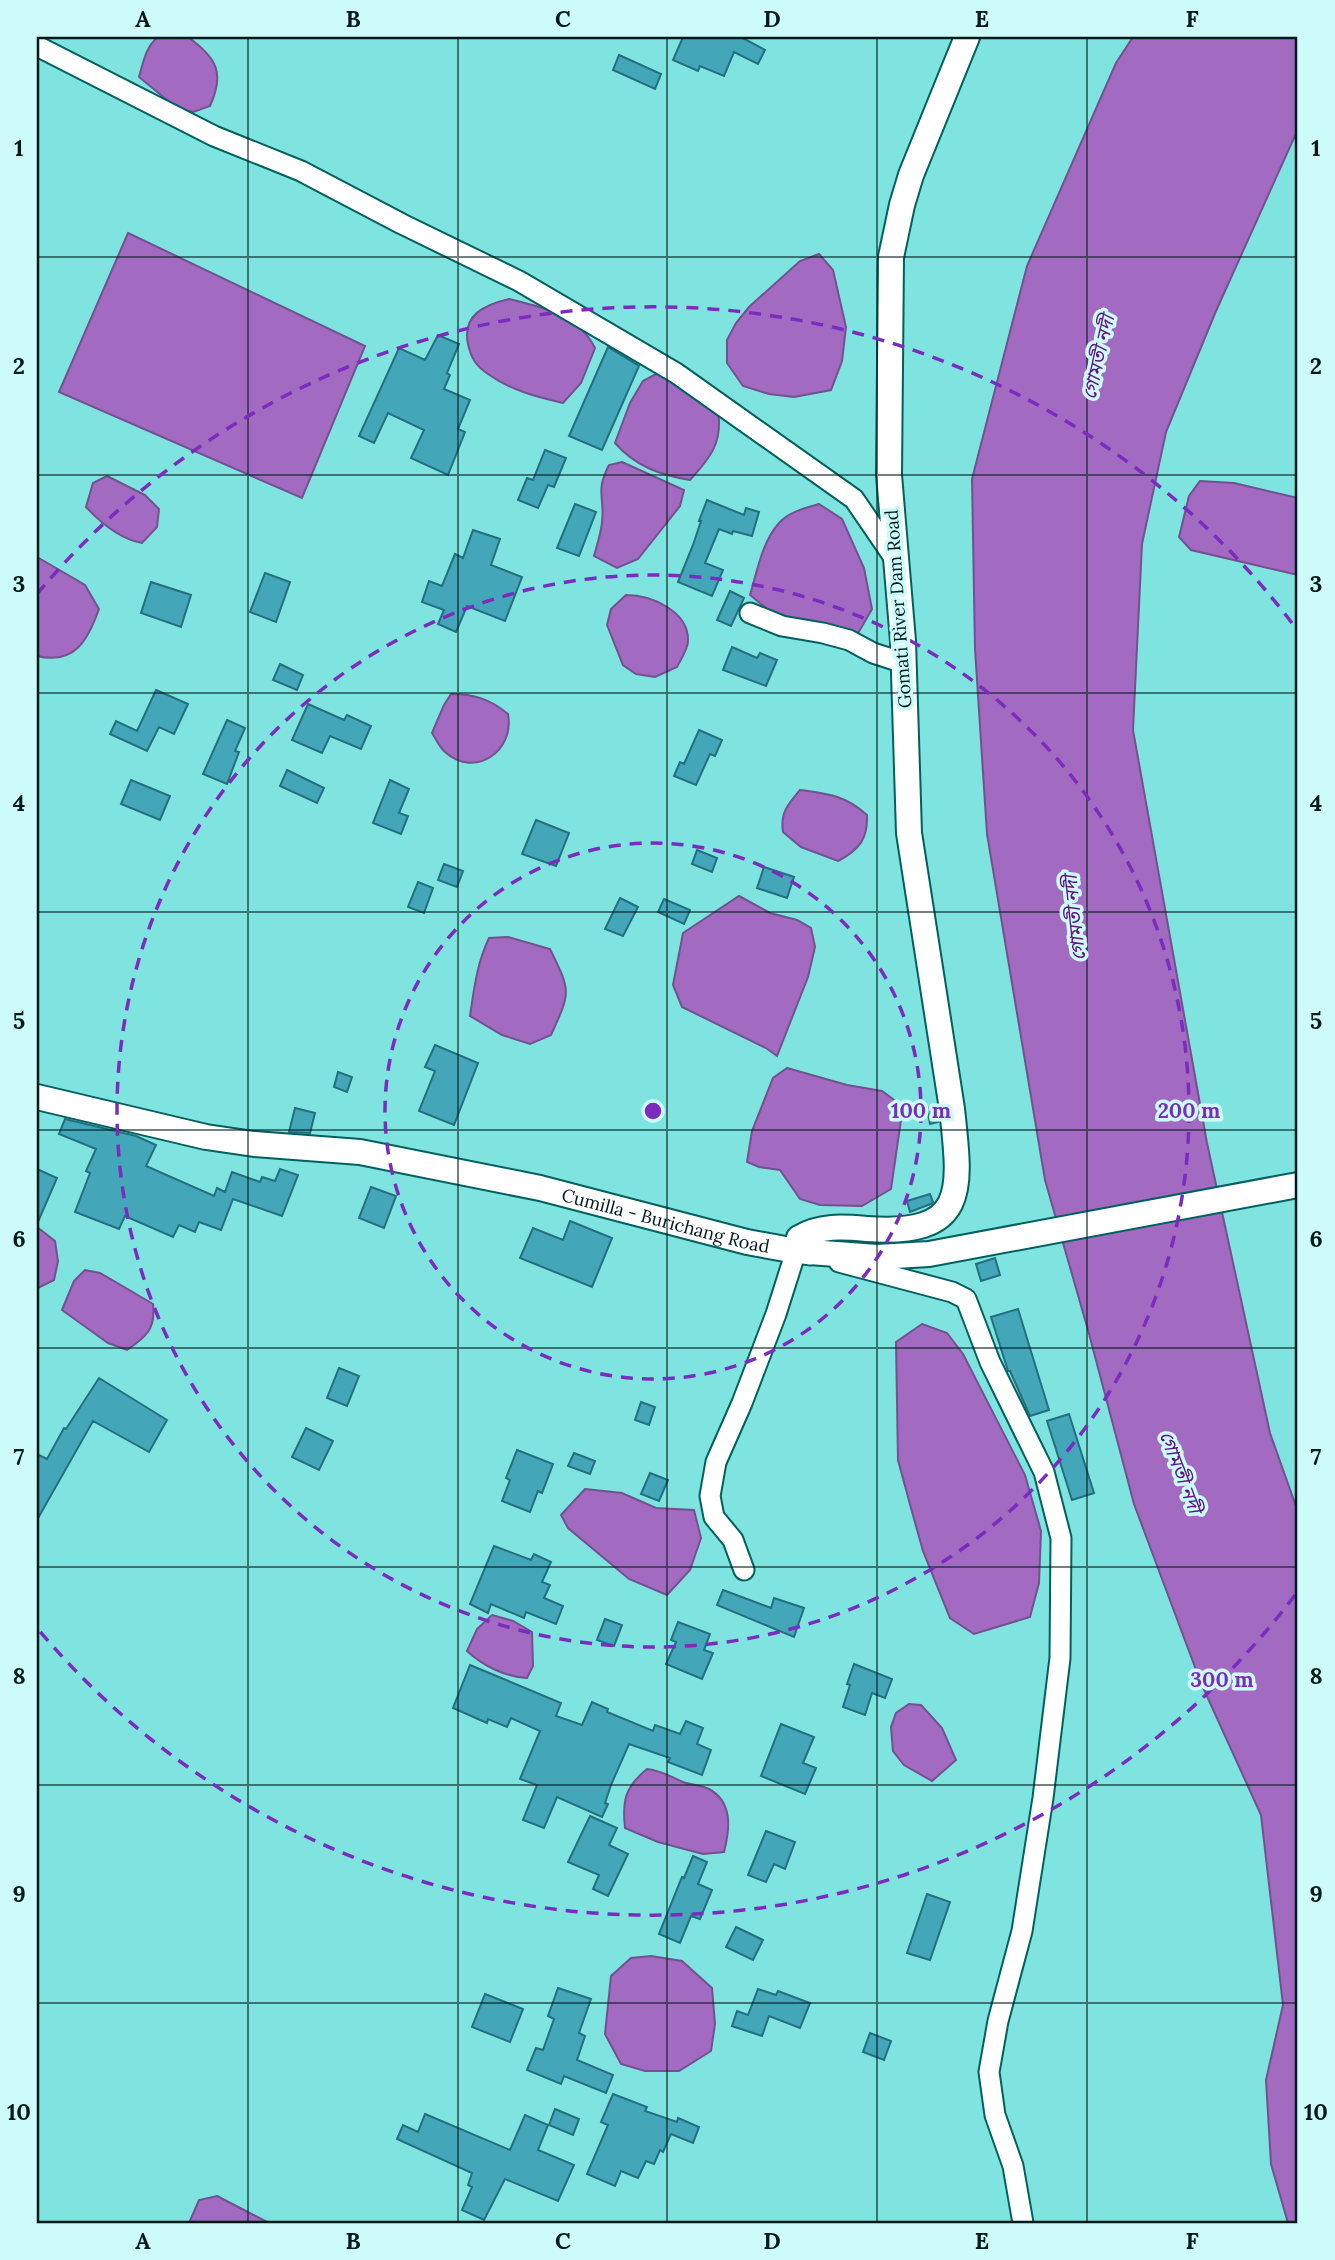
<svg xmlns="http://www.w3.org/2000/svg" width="1335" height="2260" font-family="Lora,'Noto Sans Bengali',serif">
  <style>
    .water { fill: #a26ac1; stroke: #71528f; stroke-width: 2 }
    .building { fill: #44a6b9; stroke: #236f7e; stroke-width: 2 }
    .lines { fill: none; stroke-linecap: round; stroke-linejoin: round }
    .minor-casing { stroke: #02605f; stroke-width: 23 }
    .major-casing { stroke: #02605f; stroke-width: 28 }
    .minor { stroke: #fff; stroke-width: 19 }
    .major { stroke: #fff; stroke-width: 24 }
    .grid { fill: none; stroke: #001a1a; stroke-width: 2; stroke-opacity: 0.55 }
    .ring { fill: none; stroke: #7b2cbf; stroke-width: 3.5; stroke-dasharray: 12 9 }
    .labels { text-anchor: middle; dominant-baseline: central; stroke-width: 7; stroke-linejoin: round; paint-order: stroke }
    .street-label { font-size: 18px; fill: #001a1a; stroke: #cdfbf9 }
    .water-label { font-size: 19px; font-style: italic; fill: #601380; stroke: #cdfbf9 }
    .centre { fill: #7b2cbf; stroke: #cdfbf9; stroke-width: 3.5 }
    .ring-label { font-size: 21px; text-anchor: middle; font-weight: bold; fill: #7b2cbf; stroke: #cdfbf9; stroke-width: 7; stroke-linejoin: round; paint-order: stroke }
    .neatline { fill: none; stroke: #001a1a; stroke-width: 2.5 }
    .grid-label { font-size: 23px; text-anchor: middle; font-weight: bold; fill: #001a1a }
  </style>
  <rect width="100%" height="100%" fill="#7fe3e0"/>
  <!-- water -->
  <path class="water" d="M158,37H188C217,58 225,73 210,106L193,112L178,109L139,77C143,63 146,46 158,37Z
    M1133,37H1298V129L1216,311L1166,432L1142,544L1133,730L1207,1143L1270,1433L1298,1512V2223H1288L1271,2164L1266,2080L1283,2005L1261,1815L1201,1683L1134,1504L1088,1330L1045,1180L987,834L975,649L972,479L1027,266L1116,63Z
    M128,233L365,346L302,498L59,392Z
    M819,254L833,270L846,327L842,361L831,390L794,397L769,394L743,386L727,363V340L736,323L749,307L800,261Z
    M509,299C542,307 579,315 595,348L581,383L563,403C537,397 510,390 488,374C476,366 471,358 468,344C462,315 484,305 509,299Z
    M658,373L718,410C723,442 711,457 690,480C660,475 635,466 615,443L630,403L643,381Z
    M622,462L684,490L680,506L638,559L617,568L594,556C597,545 601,533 602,522C605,497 595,492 609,465Z
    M107,476L145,495L159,509L157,527L142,543C120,539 101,523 86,507L93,483Z
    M1200,481L1234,483L1298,498V575L1191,550L1179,537L1189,496Z
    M819,504L842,519L864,568L872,609L857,635L783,622L750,595C757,572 762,542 779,523C789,512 805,508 819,504Z
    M37,557L85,585L99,609C88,640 75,665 37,656Z
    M626,595C651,595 689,611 688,641C688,649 681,659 677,667L655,677L636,674L623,665L607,625L611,609Z
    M451,694C474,694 490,699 508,714C515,751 475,779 445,752C440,748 436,739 432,733L444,705Z
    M800,790C828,794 845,795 867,815C868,839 859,850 838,861L801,847L783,832C780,813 788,804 800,790Z
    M739,896L770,913L797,920L811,928L815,947L808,977L777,1056L766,1048L682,1007L673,985L683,933Z
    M508,937L550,949C571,992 571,991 551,1035L530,1044L502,1035L470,1016C474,989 477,963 489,938Z
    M787,1068L847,1085L882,1091L897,1102L901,1120L891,1189L862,1206L820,1205L800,1199L780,1170L759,1167L747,1162L752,1131L773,1078Z
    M37,1227L55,1241L58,1261L54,1280L38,1288Z
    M85,1270L100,1273L153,1304C156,1329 146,1337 127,1350L108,1343L62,1310L74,1281Z
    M922,1324L947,1333L963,1354L1025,1475L1041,1531L1039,1583L1030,1617L974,1634L950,1618L923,1551L911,1508L898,1460L896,1342Z
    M585,1489L622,1493L656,1508L694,1510L701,1538L690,1570L667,1595L629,1579L568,1528L561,1515Z
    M492,1615L513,1621L532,1632L533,1666L527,1678C506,1677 483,1666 467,1651L477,1629Z
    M909,1704L921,1705L942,1728L956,1760L932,1781L904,1765L893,1751L891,1727L896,1713Z
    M647,1769C663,1771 669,1776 683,1782C691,1785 701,1785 709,1789C733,1802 730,1829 724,1852L703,1854L658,1842L625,1828C622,1801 625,1787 647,1769Z
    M651,1956L682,1961L712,1988L715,2024L711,2051L679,2071H645L621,2064L605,2034L611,1976L631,1958Z
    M217,2196L269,2223H189L199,2200Z"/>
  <!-- building -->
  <path class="building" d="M683,37H741L765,50L758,64L734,52L724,76L700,66L698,71L673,60Z
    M619,55L661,74L655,89L613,70Z
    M438,335L459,344L447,373L450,375L444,389L470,400L458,429L465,432L448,475L411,458L424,430L388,413L374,443L359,436L399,348L425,360Z
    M608,347L639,366L602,450L569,436Z
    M545,450L566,458L554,487L548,485L538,508L518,500L527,478L533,480Z
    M707,500L744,515L746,508L759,512L752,536L733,531L732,534L719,529L705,563L723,570L712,596L678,582L693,545L701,521H699Z
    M575,504L596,512L579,556L557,548Z
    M473,530L500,539L491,565L522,577L505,621L467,606L456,632L438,624L444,610L422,602L429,581L442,586L455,554L463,558Z
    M265,573L290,582L276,622L250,612Z
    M151,582L191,595L181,627L141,613Z
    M730,591L744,598L731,626L717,620Z
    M732,647L757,658L760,653L777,660L766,686L723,670Z
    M280,664L303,675L297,690L273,680Z
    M156,690L188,704L174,734L159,727L147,751L110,734L116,721L137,731Z
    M308,704L344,720L347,715L371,726L361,749L330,736L322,753L292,740Z
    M227,720L245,728L235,751L239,752L227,784L203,774Z
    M699,730L722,740L715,756L710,754L696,785L674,776L680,762L684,764Z
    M287,770L324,788L317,803L280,786Z
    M131,780L170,796L160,820L121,804Z
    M390,780L409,789L399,813L408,816L401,834L373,823Z
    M536,820L569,833L556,866L522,854Z
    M697,850L717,858L712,872L692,864Z
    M444,864L463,871L457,887L438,880Z
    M764,867L794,877L787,898L757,888Z
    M418,882L433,888L424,913L408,907Z
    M620,898L638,907L623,936L605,929Z
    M664,899L690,910L684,924L658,912Z
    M435,1045L478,1063L454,1125L419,1111L435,1071L425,1067Z
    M338,1072L352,1077L347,1092L334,1087Z
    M937,1107L938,1122L930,1124L927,1108Z
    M295,1108L315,1113L310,1133L289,1132Z
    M65,1119L136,1136L156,1145L146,1166L214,1196L217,1188L225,1192L232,1172L260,1182L262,1177L275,1181L280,1169L298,1175L282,1216L233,1199L221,1230L199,1222L195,1232L179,1225L173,1237L125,1216L119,1229L75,1212L90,1173L86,1171L96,1149L59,1134Z
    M37,1169L57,1178L37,1224Z
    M371,1187L396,1196L384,1228L359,1218Z
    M930,1194L933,1202L931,1204L910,1212L907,1201Z
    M570,1221L612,1238L592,1287L520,1258L533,1228L563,1240Z
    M995,1258L1000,1275L981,1281L976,1264Z
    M1018,1309L1049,1410L1030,1416L1010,1371H1008L991,1317Z
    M339,1368L359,1376L347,1406L327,1398Z
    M99,1378L167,1420L149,1452L93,1421L37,1520V1454L47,1459L64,1428L66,1429Z
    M641,1402L655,1407L649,1425L635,1420Z
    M1069,1414L1094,1493L1072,1500L1047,1421Z
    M306,1428L333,1441L319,1470L292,1457Z
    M517,1450L553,1464L542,1493L538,1491L530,1512L502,1501L510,1480L506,1478Z
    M574,1453L595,1461L590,1474L568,1466Z
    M650,1473L668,1480L659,1501L641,1494Z
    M494,1546L531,1560L534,1554L551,1562L542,1582L550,1585L544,1598L563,1606L556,1624L526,1612L524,1618L491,1604L488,1613L470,1604Z
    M723,1590L771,1608L774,1598L804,1608L794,1637L717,1605Z
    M605,1619L622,1625L614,1646L597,1640Z
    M678,1622L710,1634L704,1650L713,1653L702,1679L666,1664L676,1642L671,1640Z
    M854,1664L892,1679L885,1698L872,1693L865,1715L843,1707L850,1685L847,1684Z
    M470,1665L561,1703L556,1716L582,1725L592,1702L608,1709L607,1712L653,1731L655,1725L680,1734L686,1721L703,1728L697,1744L711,1750L702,1775L668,1762L670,1758L629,1744L611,1785L605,1803L608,1804L602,1817L557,1797L544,1828L523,1820L537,1785L520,1779L540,1731L511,1718L507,1727L488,1719L487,1723L453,1708Z
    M781,1724L814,1737L803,1763L816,1768L805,1794L761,1776Z
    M590,1816L617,1828L609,1845L628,1854L608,1896L593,1889L599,1875L568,1862Z
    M766,1831L795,1842L785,1869L774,1864L766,1882L748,1875Z
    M693,1856L707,1862L698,1884L712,1890L700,1919L691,1916L680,1943L659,1934L682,1877L684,1878Z
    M927,1894L950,1902L930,1960L907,1953Z
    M736,1927L763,1940L753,1960L726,1947Z
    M558,1988L591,1999L579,2033L585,2036L577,2060L613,2075L606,2093L564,2076L561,2084L527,2070L536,2048L543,2050L554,2019L548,2016Z
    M758,1989L776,1995L778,1991L810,2003L800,2028L769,2016L762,2036L732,2026L737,2011L748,2015Z
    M485,1994L523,2009L510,2042L472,2027Z
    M870,2033L891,2041L884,2060L863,2052Z
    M613,2094L647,2107L645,2111L677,2122L678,2118L699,2127L693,2143L671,2134L663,2152L660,2150L654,2164L646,2161L638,2178L621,2171L615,2186L587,2174L608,2125L601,2122Z
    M555,2109L579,2119L573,2135L549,2125Z
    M425,2114L510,2150L525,2115L548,2125L538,2150L574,2165L558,2201L505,2179L484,2220L462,2210L472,2187L468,2185L472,2173L397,2139L403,2125L418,2132Z"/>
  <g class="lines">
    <defs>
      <path id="minor" d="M37,46L214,136L301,171L402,224L519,281L676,373L854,499L895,559
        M750,613L782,626L823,633L849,640L873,653L904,663
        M839,1262L952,1292L966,1299L990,1362L1044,1472L1061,1538L1060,1658L1043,1798L1022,1931L998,2021L989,2072L995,2115L1013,2166L1023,2223
        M744,1570L733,1540L714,1517L710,1496L716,1462L742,1403L776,1314L796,1251L810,1255"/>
      <g id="major">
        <path id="s1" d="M37,1097L206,1137L254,1144L360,1152L540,1188L747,1242L796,1251L877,1257L929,1254L1298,1185"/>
        <path d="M796,1251L799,1238C820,1225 843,1227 867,1229C968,1236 961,1191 952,1109L909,833L903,641L889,475L891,257L902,205L911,175L967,37"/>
      </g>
    </defs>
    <!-- minor casing -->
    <use href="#minor" class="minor-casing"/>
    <!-- major casing -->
    <use href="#major" class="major-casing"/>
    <!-- minor -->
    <use href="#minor" class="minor"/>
    <!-- major -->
    <use href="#major" class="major"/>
  </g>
  <!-- grid -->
  <path class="grid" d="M248,37V2223M458,37V2223M667,37V2223M877,37V2223M1087,37V2223M37,257H1298M37,475H1298M37,693H1298M37,912H1298M37,1130H1298M37,1348H1298M37,1567H1298M37,1785H1298M37,2003H1298"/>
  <!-- distance rings -->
  <g class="ring">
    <circle cx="653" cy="1111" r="268"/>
    <circle cx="653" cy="1111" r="536"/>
    <path d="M1295 1595A804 804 0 0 1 37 1628M37 594A804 804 0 0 1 1295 627"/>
  </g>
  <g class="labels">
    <!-- street labels -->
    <g class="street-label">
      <text transform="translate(898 609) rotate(-94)">Gomati River Dam Road</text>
      <text stroke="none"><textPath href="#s1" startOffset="642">Cumilla - Burichang Road</textPath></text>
    </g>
    <!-- water labels -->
    <g class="water-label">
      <text transform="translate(1098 357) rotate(-77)">গোমতী নদী</text>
      <text transform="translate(1074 918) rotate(-96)">গোমতী নদী</text>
      <text transform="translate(1181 1472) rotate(69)">গোমতী নদী</text>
    </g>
  </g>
  <circle cx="653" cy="1111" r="10" class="centre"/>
  <g class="ring-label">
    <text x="921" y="1118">100 m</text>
    <text x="1189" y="1118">200 m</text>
    <text x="1222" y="1687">300 m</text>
  </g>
  <!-- border -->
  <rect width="1335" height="2260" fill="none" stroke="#cdfbf9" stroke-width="77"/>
  <rect x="38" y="38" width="1258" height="2184" class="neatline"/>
  <g class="grid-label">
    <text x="143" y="27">A</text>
    <text x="353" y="27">B</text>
    <text x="563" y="27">C</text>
    <text x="772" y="27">D</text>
    <text x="982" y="27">E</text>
    <text x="1192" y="27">F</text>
    <text x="19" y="156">1</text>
    <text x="1316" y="156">1</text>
    <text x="19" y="374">2</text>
    <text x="1316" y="374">2</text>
    <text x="19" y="592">3</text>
    <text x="1316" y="592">3</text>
    <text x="19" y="811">4</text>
    <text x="1316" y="811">4</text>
    <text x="19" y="1029">5</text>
    <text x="1316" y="1029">5</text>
    <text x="19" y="1247">6</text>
    <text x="1316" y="1247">6</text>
    <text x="19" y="1465">7</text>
    <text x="1316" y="1465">7</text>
    <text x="19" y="1684">8</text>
    <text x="1316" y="1684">8</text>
    <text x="19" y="1902">9</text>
    <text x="1316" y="1902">9</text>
    <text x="19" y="2120">10</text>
    <text x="1316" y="2120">10</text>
    <text x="143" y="2249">A</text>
    <text x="353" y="2249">B</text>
    <text x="563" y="2249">C</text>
    <text x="772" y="2249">D</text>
    <text x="982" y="2249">E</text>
    <text x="1192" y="2249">F</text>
  </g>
</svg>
